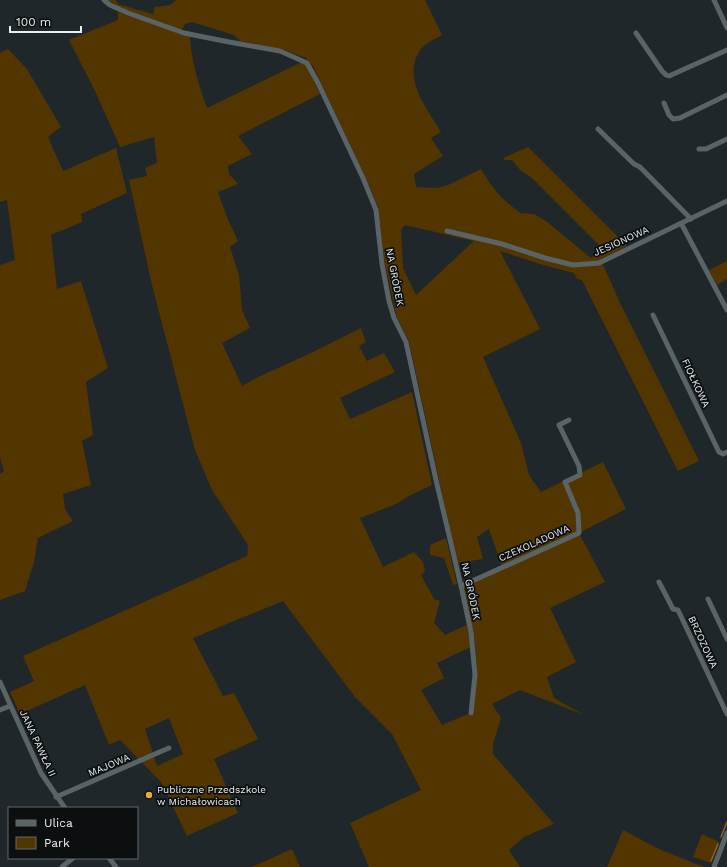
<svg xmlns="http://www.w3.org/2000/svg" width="727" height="867" font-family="'Work Sans',sans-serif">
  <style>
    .green { fill: #533500; fill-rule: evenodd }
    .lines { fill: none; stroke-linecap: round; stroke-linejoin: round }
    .stream { stroke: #916419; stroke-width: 1.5 }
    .minor { stroke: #5a6366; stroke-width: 5 }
    .poi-dot { fill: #eda83b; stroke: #0c0f10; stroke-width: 1.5 }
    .labels { text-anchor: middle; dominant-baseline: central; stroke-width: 3.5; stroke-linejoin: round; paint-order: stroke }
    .street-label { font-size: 10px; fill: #eaeff1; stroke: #0c0f10 }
    .poi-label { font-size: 10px; fill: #eaeff1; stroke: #0c0f10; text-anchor: start }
  </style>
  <rect width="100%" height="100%" fill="#1f272a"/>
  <!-- green -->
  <path class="green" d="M108,0H116L118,4L153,14L154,7L170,5L176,0H425L442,35C436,39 425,43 421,49C401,77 426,107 441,132L431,138L443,156L414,174L416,187L437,188L448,185L481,169L489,182L502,198L520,213L534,214L546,221L591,258L604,250L532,178L521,171L512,160H505L503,158L528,147L627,246L601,260L621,305L699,461L678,471L582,280L577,279L574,273L543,265L500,251L540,329L483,357L521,443L529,475L541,492L603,462L626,509L579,533L605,582L550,608L576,662L547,677L554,698L584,715L520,690L492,704L501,718L493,744V754L554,824L524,837L509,850L520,867H369L350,823L421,790L392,734L355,697L283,601L193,638L223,696L234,693L258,739L214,759L238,813L187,836L161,782L120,740L109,745L85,685L20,714L10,692L34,681L23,656L247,556L248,545L212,490L195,450L152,285L129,180L147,176L145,168L157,163L154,137L120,147L95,91L69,40L118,20V12L190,37C191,60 199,86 207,108L302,62L308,67L320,94L238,136L252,154L228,166L229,174L238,184L218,192L227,217L238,241L230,247L239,275L242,310L250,328L222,343L242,386L256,378L313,352L361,328L366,342L359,346L367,361L384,353L395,372L340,398L350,419L412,392L432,485L409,496L394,505L360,518L383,567L414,552L423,562L425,571L421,575L434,599L440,601L434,623L445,635L467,625L471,647L437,663L444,678L421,690L442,725L468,714L472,716L477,675L475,643L464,587L503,569L489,529L477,537L483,559L457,563L409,341L397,318L385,264L378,207L370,187L313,66L306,58L282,49L240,41L234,35L192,22L185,24L182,30L174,28L127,12ZM405,225L474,241L416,295L403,268L401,230ZM169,718L183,754L157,766L145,729Z
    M0,31L8,49L27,69L61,127L48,137L63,171L116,148L127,193L81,214L82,222L51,235L57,289L81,281L108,368L86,382L93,435L82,441L91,485L63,494L65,509L73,521L38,538L34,562L25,591L0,600V474L4,471L0,458V265L15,260L7,200L0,202V53L8,49Z
    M727,261V279L717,285L709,270Z
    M446,538L457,584L453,585L444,558L430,555V545Z
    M623,830L659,849L704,867H607Z
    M702,834L719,842L711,863L693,857Z
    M292,849L300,867H252Z"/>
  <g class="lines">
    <!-- stream -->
    <path class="stream" d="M721,837L727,822
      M711,861L718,844"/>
    <!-- minor -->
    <path class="minor" d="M104,0L110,5L128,13L184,33L229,42L280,51L307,63L318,83L363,178L376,210L382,264L389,301L394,318L406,342L436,480L461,586L471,632L475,675L471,713
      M714,0L727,28
      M636,33L662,71L666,75L669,76L727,50
      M664,103L669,115L673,119L680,118L727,95
      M598,129L634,164L640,167L691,219
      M699,149H706L727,139
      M681,223L727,310
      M447,231L502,244L545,258L573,265L599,263L727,201
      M653,315L719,452L723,454L727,452
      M659,582L673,609L678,610L727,714
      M461,586L579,533L578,513L565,482L580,475L579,466L559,425L569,420
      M708,599L727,639
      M0,682L41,773L65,808
      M0,710L10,706
      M56,797L169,748
      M109,858L116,867
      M62,867L73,858
      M714,867L727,833"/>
  </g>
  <!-- markers -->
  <circle class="poi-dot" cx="149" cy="795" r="4"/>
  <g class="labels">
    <!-- street labels -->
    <g class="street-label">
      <text transform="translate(621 241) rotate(-24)">JESIONOWA</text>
      <text transform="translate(395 277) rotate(79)">NA GRÓDEK</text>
      <text transform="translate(696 383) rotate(65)">FIOŁKOWA</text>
      <text transform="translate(534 543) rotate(-24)">CZEKOLADOWA</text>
      <text transform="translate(471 591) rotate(78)">NA GRÓDEK</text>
      <text transform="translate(703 642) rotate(65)">BRZOZOWA</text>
      <text transform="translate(38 743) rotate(65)">JANA PAWŁA II</text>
      <text transform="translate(109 765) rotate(-23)">MAJOWA</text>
    </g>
    <!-- poi labels -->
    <g class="poi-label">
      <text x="157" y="789">Publiczne Przedszkole<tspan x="157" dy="12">w Michałowicach</tspan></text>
    </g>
  </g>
  <!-- legend -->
  <rect x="8" y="807" width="130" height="52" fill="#0c0f10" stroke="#65696a"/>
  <rect x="16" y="820" width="20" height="6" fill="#5a6366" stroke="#65696a"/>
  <text x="44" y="827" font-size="12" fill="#eaeff1">Ulica</text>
  <rect x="16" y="837" width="20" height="12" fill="#533500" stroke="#65696a"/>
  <text x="44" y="847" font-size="12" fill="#eaeff1">Park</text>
  <!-- scale -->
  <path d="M10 26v6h71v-6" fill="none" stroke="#eaeff1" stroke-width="2"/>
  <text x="16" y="26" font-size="12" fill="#eaeff1" stroke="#0c0f10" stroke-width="3" paint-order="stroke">100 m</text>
</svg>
